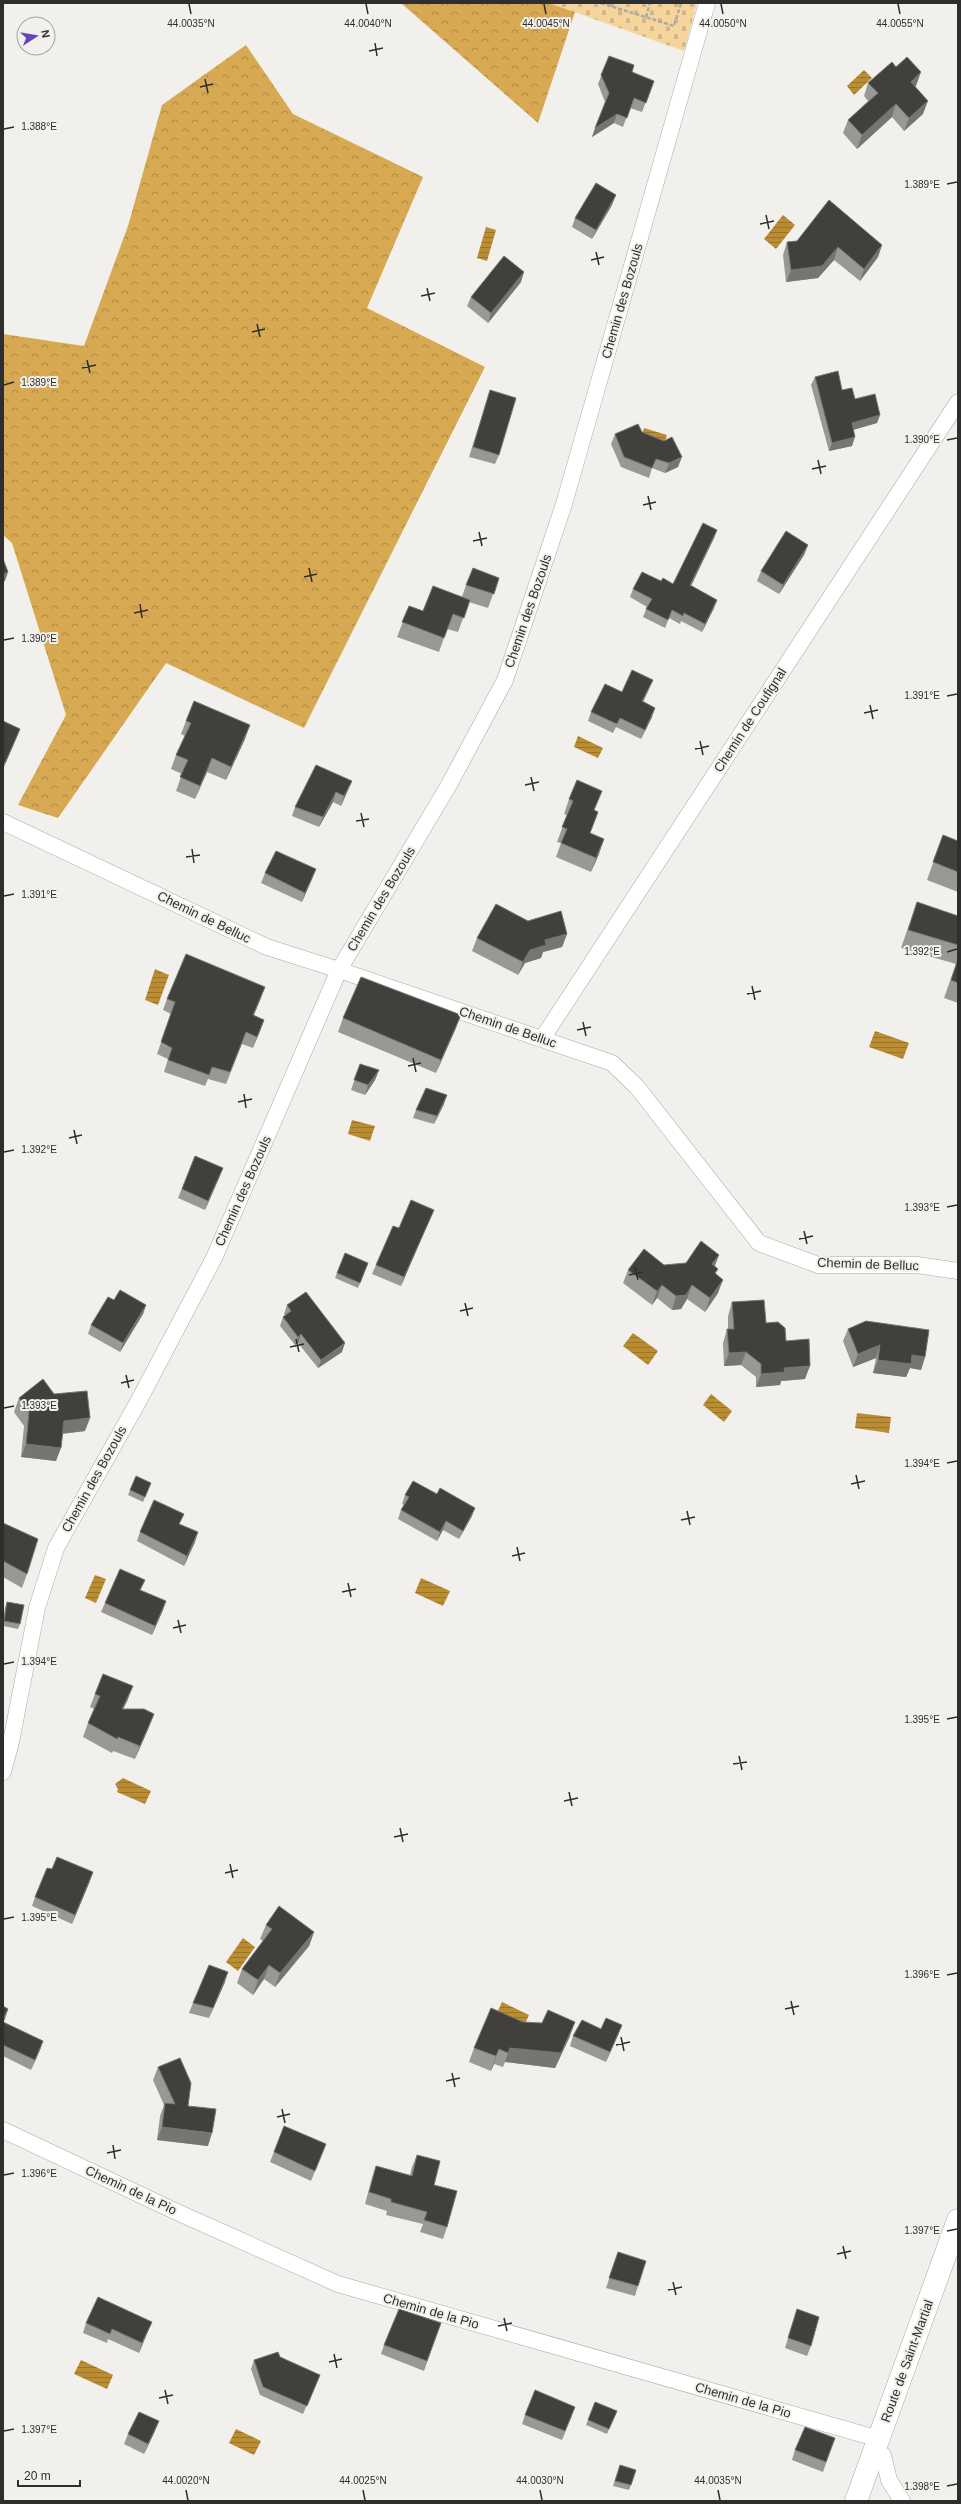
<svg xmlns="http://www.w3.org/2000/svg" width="961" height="2504" font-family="Arial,sans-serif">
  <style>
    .forest { fill: url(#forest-crowns) }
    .cemetery { fill: url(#cemetery-stones) }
    .water { fill: url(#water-rules) }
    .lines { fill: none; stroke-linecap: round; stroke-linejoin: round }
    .minor-casing { stroke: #aaa8a5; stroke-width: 17 }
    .secondary-casing { stroke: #aaa8a5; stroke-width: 23 }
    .path { stroke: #aba9a7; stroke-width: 2.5; stroke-dasharray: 4 2; stroke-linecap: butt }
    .minor { stroke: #fff; stroke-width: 16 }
    .secondary { stroke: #fff; stroke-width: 22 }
    .wall { fill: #9a9894 }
    .shaded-wall { fill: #777572 }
    .building { fill: #42403d; stroke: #777572 }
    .ticks { fill: none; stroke: #2f2e2d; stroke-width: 1.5 }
    .labels { text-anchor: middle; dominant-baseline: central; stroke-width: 4; stroke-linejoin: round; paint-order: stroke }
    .street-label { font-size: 13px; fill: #2f2e2d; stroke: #f2f0ec }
    .ticks-label { font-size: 10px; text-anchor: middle; fill: #2f2e2d; stroke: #f2f0ec; stroke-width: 4; stroke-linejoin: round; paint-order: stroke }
  </style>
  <defs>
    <pattern id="forest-crowns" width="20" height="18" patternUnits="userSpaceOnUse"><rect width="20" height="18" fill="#d7a952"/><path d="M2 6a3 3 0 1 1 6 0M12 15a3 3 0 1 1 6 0" fill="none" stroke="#af8a44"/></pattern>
    <pattern id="cemetery-stones" width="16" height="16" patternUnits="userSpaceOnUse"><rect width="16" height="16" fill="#f5d59b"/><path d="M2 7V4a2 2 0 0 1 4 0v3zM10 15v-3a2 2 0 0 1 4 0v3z" fill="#d2b786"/></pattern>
    <pattern id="water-rules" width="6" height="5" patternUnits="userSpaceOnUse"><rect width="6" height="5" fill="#ba8d33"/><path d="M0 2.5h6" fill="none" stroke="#98742c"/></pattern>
  </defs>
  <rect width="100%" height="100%" fill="#f2f0ec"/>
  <!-- forest -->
  <path class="forest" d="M401,3H549L575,12L538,123Z
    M246,45L293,114L423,177L367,308L485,367L304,728L166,663L58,818L18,805L66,715L12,543L3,535V334L84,346L128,226L162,105Z"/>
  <!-- cemetery -->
  <path class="cemetery" d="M549,3H697L684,51Z"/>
  <!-- water -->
  <path class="water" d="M864,70L872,78L854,95L847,86Z
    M783,215L795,225L776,249L764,239Z
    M486,227L496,230L487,261L477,258Z
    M644,428L667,435L664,445L641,438Z
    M578,736L603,748L598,758L574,747Z
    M155,969L169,975L158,1005L145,1000Z
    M875,1031L909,1043L903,1059L869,1047Z
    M352,1120L375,1126L370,1141L348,1134Z
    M633,1333L658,1351L648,1365L623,1346Z
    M711,1394L732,1411L724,1422L703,1405Z
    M857,1413L891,1417L889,1433L855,1428Z
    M95,1575L106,1579L96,1603L85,1598Z
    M421,1578L450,1591L443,1606L415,1593Z
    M123,1778L151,1791L145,1804L117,1792L118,1789L115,1784Z
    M243,1938L255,1947L238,1971L226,1962Z
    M502,2002L529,2015L523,2028L496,2015Z
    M81,2360L113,2375L107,2389L74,2374Z
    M236,2429L261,2441L254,2455L229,2443Z"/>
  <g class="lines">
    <defs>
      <path id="minor" d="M3,822L267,947L339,970L612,1063L637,1087L759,1243L818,1265H917L958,1271
        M542,1039L958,402
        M3,1772L11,1742L37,1608L56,1548L138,1402L214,1258L339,970L450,783L505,680L564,504L707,3
        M3,2130L179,2213L338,2284L879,2439
        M874,2452L883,2455L889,2480L902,2501"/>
      <path id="secondary" d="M856,2501L958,2220"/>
    </defs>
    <!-- minor casing -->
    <use href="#minor" class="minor-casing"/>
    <!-- secondary casing -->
    <use href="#secondary" class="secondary-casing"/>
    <!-- path -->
    <path class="path" d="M601,3L674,26L681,3
      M646,17L650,3"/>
    <!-- minor -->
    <use href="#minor" class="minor"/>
    <!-- secondary -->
    <use href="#secondary" class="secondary"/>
  </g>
  <!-- wall -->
  <path class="wall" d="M609,56L632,72L654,81L642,112L630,108L623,127L614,123L592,137L605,102L598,84Z
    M896,67L916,86H915L923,114L904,131L892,117L857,149L843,133L848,120L868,101L864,96L868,83Z
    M612,205L592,239L572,227L575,218Z
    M797,241L882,245L878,257L860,281L834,260L818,278L786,282L783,255L787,242Z
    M521,282L488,323L467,306L471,297Z
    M815,377L842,390L855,399L880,415L877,423L853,430L852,446L829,451L811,385Z
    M490,390L499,455L495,464L469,457Z
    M642,432L664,441L678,467L665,473L652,468L649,478L621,467L611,444L615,434Z
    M717,530L714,538L691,586L714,608L702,632L681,621L680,624L669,618L665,628L643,617L647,607L630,597L633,589L661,581L673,584Z
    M808,545L804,555L779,594L757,581L761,571Z
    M499,578L488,608L469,602L458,632L447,629L439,652L397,637L409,606L423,611L462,597L466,585Z
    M653,680L649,689L643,702L652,717L641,739L616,727L613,733L588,721L591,712L622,692Z
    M3,721L20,729L3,769Z
    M186,721L245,739L226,780L207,772L195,799L176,791L182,774L171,769L176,755L185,736L181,734Z
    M352,781L348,790L341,806L333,802L319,827L292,816L295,807Z
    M569,799L598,812L590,833L599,854L591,872L556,857L561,843L557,842L567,815L564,814Z
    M943,835L958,841V892L927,880Z
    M316,869L312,879L302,902L261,883L265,873Z
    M917,902L958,916V1003L944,998L956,964L901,948Z
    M528,921L567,934L562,947L543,952L541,958L525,963L518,975L472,951L477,938Z
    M261,998L254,1015L264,1020L260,1031L253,1048L242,1044L226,1084L208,1079L205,1086L164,1072L168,1059L157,1054L171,1014L163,1010L167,999Z
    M343,1018L456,1028L436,1073L338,1032Z
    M360,1064L379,1070L375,1080L365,1095L351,1090Z
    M444,1104L434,1124L413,1118L416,1110Z
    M195,1156L223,1168L219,1178L205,1210L178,1198Z
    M430,1219L401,1286L372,1274L376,1265L399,1228Z
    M368,1263L358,1288L335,1278L337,1273Z
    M664,1265L715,1266L718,1293L705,1312L687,1299L681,1309L672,1310L657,1298L652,1305L623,1283L628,1270Z
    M114,1300L146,1305L143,1314L120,1352L88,1334L91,1325Z
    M732,1302L786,1341L805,1379L781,1381L780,1385L756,1387V1377L741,1365L724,1366L723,1343L727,1329H728V1316Z
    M287,1305L342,1352L318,1368L298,1343L295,1345L280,1326L283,1317L285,1315L284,1314Z
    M848,1329L925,1357L921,1370L910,1368L906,1377L873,1373L876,1358L853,1367L843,1341Z
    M54,1394L85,1431L62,1434L56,1461L21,1457L24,1426L14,1412L19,1398Z
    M149,1488L143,1502L128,1495L130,1490Z
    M437,1494L472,1516L459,1539L443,1530L437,1541L398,1519L401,1510L404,1505L402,1504L405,1495Z
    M3,1523L27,1574L22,1588L3,1577Z
    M140,1532L195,1542L184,1566L137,1541Z
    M166,1601L163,1610L152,1635L101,1612L105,1603Z
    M7,1602L20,1624L18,1629L3,1626V1620L5,1607Z
    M95,1694L128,1699L123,1709L149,1727L135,1759L113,1751L112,1753L83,1737L88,1723L94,1709L90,1707Z
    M90,1881L72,1924L32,1906L35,1897Z
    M266,1925L314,1932L309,1946L275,1987L264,1979L253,1995L237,1983L242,1969L263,1941L260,1939Z
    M225,1982L209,2018L189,2013L193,2003Z
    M3,2006L5,2019L3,2022L43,2041L40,2050L31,2070L3,2056Z
    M622,2025L618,2035L606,2062L570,2046L573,2036L601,2029Z
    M570,2036L555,2068L505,2062L503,2067L494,2064L491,2071L469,2062L474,2048Z
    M158,2067L188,2106L208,2146L157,2140L160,2116L164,2105L153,2080Z
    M284,2126L326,2144L311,2181L270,2162Z
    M417,2155L434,2185L447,2227L443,2239L420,2232L423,2224L386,2215L387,2211L365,2204L372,2178L376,2166L410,2175L412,2167Z
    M618,2252L638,2286L635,2296L606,2288Z
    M797,2309L811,2346L807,2356L785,2348Z
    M152,2322L148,2331L139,2353L108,2339L107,2343L83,2333L86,2323Z
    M441,2323L424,2371L381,2354L384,2345Z
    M280,2357L320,2375L303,2414L260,2395L251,2369L254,2360Z
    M595,2402L617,2411L607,2434L586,2425Z
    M525,2415L572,2416L562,2440L522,2424Z
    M155,2431L144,2454L124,2444L128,2434Z
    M835,2438L823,2472L792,2460L795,2450Z
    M620,2465L631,2485L629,2490L613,2486Z"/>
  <!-- shaded-wall -->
  <path class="shaded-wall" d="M921,72L916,86L906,95L911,82Z
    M928,101L923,114L904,131L909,118Z
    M896,104L892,117L857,149L862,135Z
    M617,114L614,123L592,137L595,128Z
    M616,195L612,205L592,239L596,230Z
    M882,245L878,257L860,281L864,269Z
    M838,247L834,260L818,278L786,282L791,270Z
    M524,272L521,282L488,323L491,313Z
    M880,415L877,423L849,431L852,423Z
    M855,437L852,446L829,451L832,443Z
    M682,457L678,467L665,473L669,463Z
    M717,530L714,538L687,594L690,585Z
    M808,545L804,555L779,594L783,585Z
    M8,572L5,581L3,582V574Z
    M717,600L714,608L702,632L705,624Z
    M653,680L649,689L639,710L642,701Z
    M655,708L652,717L641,739L645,730Z
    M250,725L245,739L226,780L231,767Z
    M20,729L16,739L3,769L5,763Z
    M212,758L207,772L195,799L200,786Z
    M352,781L348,790L341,806L344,796Z
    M336,792L333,802L319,827L323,817Z
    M604,839L599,854L591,872L596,858Z
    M316,869L312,879L302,902L305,893Z
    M567,934L562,947L543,952L541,958L525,963L518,975L523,962L530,950L545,940Z
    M265,987L261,998L249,1026L253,1015Z
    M461,1015L456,1028L436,1073L441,1060Z
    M264,1020L260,1031L253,1048L257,1037Z
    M379,1070L375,1080L365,1095L368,1085Z
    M447,1095L444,1104L434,1124L437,1116Z
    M223,1168L219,1178L205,1210L208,1201Z
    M434,1210L430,1219L401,1286L404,1277Z
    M719,1255L714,1268L712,1264Z
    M723,1280L718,1293L705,1312L710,1298Z
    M662,1285L657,1298L652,1305L657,1291Z
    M692,1285L687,1299L681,1309L672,1310L676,1296Z
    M146,1305L143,1314L120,1352L123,1343Z
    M301,1334L298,1343L295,1345L298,1337Z
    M345,1343L342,1352L318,1368L321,1360Z
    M880,1345L876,1358L853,1367L858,1354Z
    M746,1352L741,1365L724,1366L729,1353Z
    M912,1355L925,1357L921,1370L910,1368L906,1377L873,1373L878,1360Z
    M810,1366L805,1379L781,1381L780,1385L756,1387L761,1374L784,1368Z
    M90,1418L85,1431L59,1434L64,1421Z
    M26,1444L61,1448L56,1461L21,1457Z
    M475,1508L472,1516L459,1539L463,1531Z
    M446,1521L443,1530L437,1541L440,1532Z
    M198,1532L195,1542L184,1566L187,1556Z
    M166,1601L163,1610L152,1635L155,1626Z
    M133,1686L128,1699L117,1722L122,1709Z
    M154,1714L149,1727L135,1759L140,1746Z
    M93,1872L90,1881L72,1924L75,1915Z
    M314,1932L309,1946L275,1987L280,1973Z
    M269,1965L264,1979L253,1995L258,1980Z
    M228,1972L225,1982L209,2018L213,2008Z
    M8,2009L5,2019L3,2022V2019Z
    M575,2022L570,2036L555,2068L505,2062L510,2048Z
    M622,2025L618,2035L606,2062L610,2052Z
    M43,2041L40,2050L31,2070L35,2060Z
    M499,2049L494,2064L491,2071L496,2056Z
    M162,2127L212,2133L208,2146L157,2140Z
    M152,2322L148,2331L139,2353L142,2343Z
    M159,2421L155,2431L144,2454L148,2444Z"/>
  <!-- building -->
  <path class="building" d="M609,56L634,65L632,72L654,81L646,103L634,98L627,118L617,114L595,128L609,93L601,75Z
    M907,57L921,72L911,82L928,101L909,118L896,104L862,135L848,120L878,93L868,83L892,62L896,67Z
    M596,183L616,195L596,230L575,218Z
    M829,200L882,245L864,269L838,247L822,266L791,270L787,242L797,241Z
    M504,256L524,272L491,313L471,297Z
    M838,371L842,390L852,388L855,399L875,394L880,415L852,423L855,437L832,443L815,377Z
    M490,390L516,398L499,455L473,447Z
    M638,424L642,432L664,441L672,437L682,457L669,463L656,459L652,468L624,457L615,434Z
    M703,523L717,530L690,585L717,600L705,624L684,613L683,616L672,610L668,620L646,609L652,599L633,589L642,572L661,581L663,578L673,584Z
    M786,531L808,545L783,585L761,571Z
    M3,559L8,572L3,574Z
    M473,568L499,578L494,594L466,585Z
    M433,586L470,600L464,618L453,614L444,638L402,622L409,606L423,611Z
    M632,670L653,680L642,701L655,708L645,730L620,718L617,724L591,712L605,684L622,692Z
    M194,701L250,725L231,767L212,758L200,786L180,777L188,760L176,755L191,723L186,721Z
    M3,721L20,729L5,763L3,762Z
    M316,765L352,781L344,796L336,792L323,817L295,807Z
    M577,780L602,791L594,810L598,812L590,833L604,839L596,858L561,843L567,829L562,827L573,801L569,799Z
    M943,835L958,841V872L933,862Z
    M276,851L316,869L305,893L265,873Z
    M917,902L958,916V945L908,930Z
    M496,904L528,921L561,911L567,934L545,940L546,945L530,950L523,962L477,938Z
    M186,954L265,987L253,1015L264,1020L257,1037L246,1032L230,1072L212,1067L209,1075L168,1060L172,1048L161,1042L175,1002L167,999Z
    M958,959V983L951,980Z
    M361,977L461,1015L441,1060L343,1018Z
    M360,1064L379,1070L368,1085L354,1080Z
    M426,1088L447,1095L437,1116L416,1110Z
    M195,1156L223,1168L208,1201L182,1189Z
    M411,1200L434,1210L404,1277L376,1265L393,1226L399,1228Z
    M701,1241L719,1255L712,1264L718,1269L715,1273L723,1280L710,1298L692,1285L686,1295L676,1296L662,1285L657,1291L628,1270L644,1249L664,1265L686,1263Z
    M345,1253L368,1263L360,1283L337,1273Z
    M120,1290L146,1305L123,1343L91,1325L108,1297L114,1300Z
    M306,1292L345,1343L321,1360L301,1334L298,1337L283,1317L291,1311L287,1305Z
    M764,1300L766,1323L778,1322L785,1328L786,1341L809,1339L810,1366L784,1368L785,1372L761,1374V1364L746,1352L729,1353L727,1329H734L732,1302Z
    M866,1321L929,1330L925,1357L912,1355L911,1364L878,1360L880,1345L858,1354L848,1329Z
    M43,1379L54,1394L87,1391L90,1418L64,1421L61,1448L26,1444L29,1412L19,1398Z
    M136,1476L151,1483L145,1497L130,1490Z
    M413,1481L437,1494L440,1488L475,1508L463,1531L446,1521L440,1532L401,1510L409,1497L405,1495Z
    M154,1500L184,1514L179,1524L198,1532L187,1556L140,1532Z
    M3,1523L38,1539L27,1574L3,1561Z
    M120,1569L145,1580L140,1590L166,1601L155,1626L105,1603Z
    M7,1602L24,1605L20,1624L4,1621Z
    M103,1674L133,1686L122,1709H144L154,1714L140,1746L118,1737L117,1739L88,1723L100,1696L95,1694Z
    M57,1857L93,1872L75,1915L35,1897L47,1868L52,1869Z
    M279,1906L314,1932L280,1973L269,1965L258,1980L242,1969L272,1929L266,1925Z
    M209,1965L228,1972L213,2008L193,2003Z
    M3,2006L8,2009L3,2019Z
    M491,2008L523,2022L542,2023L548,2010L575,2022L561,2053L510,2048L508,2053L499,2049L496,2056L474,2048Z
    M606,2018L622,2025L610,2052L573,2036L582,2020L601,2029Z
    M3,2022L43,2041L35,2060L3,2045Z
    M180,2058L191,2083L188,2106L216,2109L212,2133L162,2127L165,2103L175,2104L158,2067Z
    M284,2126L326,2144L315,2171L274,2152Z
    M417,2155L440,2161L434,2185L457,2191L447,2227L424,2220L427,2212L391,2202V2199L369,2192L376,2166L412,2176Z
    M618,2252L646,2261L638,2286L609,2278Z
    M98,2297L152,2322L142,2343L112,2329L110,2334L86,2323Z
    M399,2309L441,2323L427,2361L384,2345Z
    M797,2309L819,2317L811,2346L788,2338Z
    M278,2352L280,2357L320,2375L307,2406L263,2387L254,2360Z
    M535,2390L575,2407L565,2431L525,2415Z
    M595,2402L617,2411L609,2429L588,2420Z
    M139,2412L159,2421L148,2444L128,2434Z
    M805,2427L835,2438L826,2462L795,2450Z
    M620,2465L636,2470L631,2485L615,2481Z"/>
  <!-- ticks -->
  <path class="ticks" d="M189,4L191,14M366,4L368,14M544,4L546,14M721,4L723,14M898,4L900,14M375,43L377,56M369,51L383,48M205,79L208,93M200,87L213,84M4,129L14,127M947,184L957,182M766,215L769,229M760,224L774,221M596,252L599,265M591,260L604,257M427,288L430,301M421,296L435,293M257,324L260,337M252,332L265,329M87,360L90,373M82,368L96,365M4,385L14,382M947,440L957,438M818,460L821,474M812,469L826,466M648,496L651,510M643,505L656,502M479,532L482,546M473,541L487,538M309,568L312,582M304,577L317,574M140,604L142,618M134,613L148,610M4,640L14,638M947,696L957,694M870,705L873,719M864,713L878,710M700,741L703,755M695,749L709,746M531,777L534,791M525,785L539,782M361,813L364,827M356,821L369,819M192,849L194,863M186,857L200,855M4,896L14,894M947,952L957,949M752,986L755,1000M747,994L761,991M583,1022L586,1036M577,1030L591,1027M413,1058L416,1072M408,1066L421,1063M244,1094L246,1108M238,1102L252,1099M74,1130L77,1144M69,1138L82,1135M4,1152L14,1150M947,1207L957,1205M804,1231L807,1244M799,1239L813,1236M635,1267L638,1280M629,1275L643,1272M465,1303L468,1316M460,1311L473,1308M296,1339L299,1352M290,1347L304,1344M126,1375L129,1388M121,1383L134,1380M4,1408L14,1406M947,1463L957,1461M856,1475L859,1489M851,1484L865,1481M687,1511L690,1525M681,1520L695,1517M517,1547L520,1561M512,1556L525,1553M348,1583L351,1597M342,1592L356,1589M178,1620L181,1633M173,1628L186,1625M4,1664L14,1662M947,1719L957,1717M739,1756L742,1770M733,1764L747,1762M569,1792L572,1806M564,1801L578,1798M400,1828L403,1842M394,1837L408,1834M230,1864L233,1878M225,1873L238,1870M4,1919L14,1917M947,1975L957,1973M791,2001L794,2015M785,2009L799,2006M621,2037L624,2051M616,2045L630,2042M452,2073L455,2087M446,2081L460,2078M282,2109L285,2123M277,2117L290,2114M113,2145L115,2159M107,2153L121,2150M4,2175L14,2173M947,2231L957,2229M843,2246L846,2259M837,2254L851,2251M673,2282L676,2295M668,2290L682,2287M504,2318L507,2331M498,2326L512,2323M334,2354L337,2368M329,2362L342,2359M165,2390L168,2404M159,2398L173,2395M4,2431L14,2429M947,2486L957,2484M186,2490L188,2500M363,2490L365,2500M540,2490L542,2500M718,2490L720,2500"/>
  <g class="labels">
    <!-- street labels -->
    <g class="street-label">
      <text transform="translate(622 301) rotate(-74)">Chemin des Bozouls</text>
      <text transform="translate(528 611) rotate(-71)">Chemin des Bozouls</text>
      <text transform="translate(750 720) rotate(-57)">Chemin de Coufignal</text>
      <text transform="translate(381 899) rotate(-59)">Chemin des Bozouls</text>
      <text transform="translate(204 917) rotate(26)">Chemin de Belluc</text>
      <text transform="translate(508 1027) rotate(19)">Chemin de Belluc</text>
      <text transform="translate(243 1191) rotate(-66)">Chemin des Bozouls</text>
      <text transform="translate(868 1264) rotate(2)">Chemin de Belluc</text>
      <text transform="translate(94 1479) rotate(-61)">Chemin des Bozouls</text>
      <text transform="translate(131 2190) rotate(25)">Chemin de la Pio</text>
      <text transform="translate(431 2311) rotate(16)">Chemin de la Pio</text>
      <text transform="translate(907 2361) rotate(-70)">Route de Saint-Martial</text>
      <text transform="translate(743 2400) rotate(16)">Chemin de la Pio</text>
    </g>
  </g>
  <g class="ticks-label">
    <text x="191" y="27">44.0035°N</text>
    <text x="368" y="27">44.0040°N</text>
    <text x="546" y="27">44.0045°N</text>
    <text x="723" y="27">44.0050°N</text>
    <text x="900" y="27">44.0055°N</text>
    <text x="39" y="130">1.388°E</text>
    <text x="922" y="188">1.389°E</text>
    <text x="39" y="386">1.389°E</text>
    <text x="922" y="443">1.390°E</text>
    <text x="39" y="642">1.390°E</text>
    <text x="922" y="699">1.391°E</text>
    <text x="39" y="898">1.391°E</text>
    <text x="922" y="955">1.392°E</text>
    <text x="39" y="1153">1.392°E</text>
    <text x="922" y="1211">1.393°E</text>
    <text x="39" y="1409">1.393°E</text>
    <text x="922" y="1467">1.394°E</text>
    <text x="39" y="1665">1.394°E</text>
    <text x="922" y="1723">1.395°E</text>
    <text x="39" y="1921">1.395°E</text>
    <text x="922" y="1978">1.396°E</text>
    <text x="39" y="2177">1.396°E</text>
    <text x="922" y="2234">1.397°E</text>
    <text x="39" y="2433">1.397°E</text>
    <text x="186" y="2484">44.0020°N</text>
    <text x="363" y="2484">44.0025°N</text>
    <text x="540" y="2484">44.0030°N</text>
    <text x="718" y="2484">44.0035°N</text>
    <text x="922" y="2490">1.398°E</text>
  </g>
  <!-- border -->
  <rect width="961" height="2504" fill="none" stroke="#2f2e2d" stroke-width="8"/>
  <!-- north arrow -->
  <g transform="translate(36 36) rotate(78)"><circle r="19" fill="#f2f0ec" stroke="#a4a2a0"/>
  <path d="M0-3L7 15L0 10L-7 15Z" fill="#6644bc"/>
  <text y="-6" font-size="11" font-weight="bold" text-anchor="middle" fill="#2f2e2d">N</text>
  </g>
  <!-- scale -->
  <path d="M18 2480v6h62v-6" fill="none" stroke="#2f2e2d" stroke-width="2"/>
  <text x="24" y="2480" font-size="12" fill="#2f2e2d" stroke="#f2f0ec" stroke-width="3" paint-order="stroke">20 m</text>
</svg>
